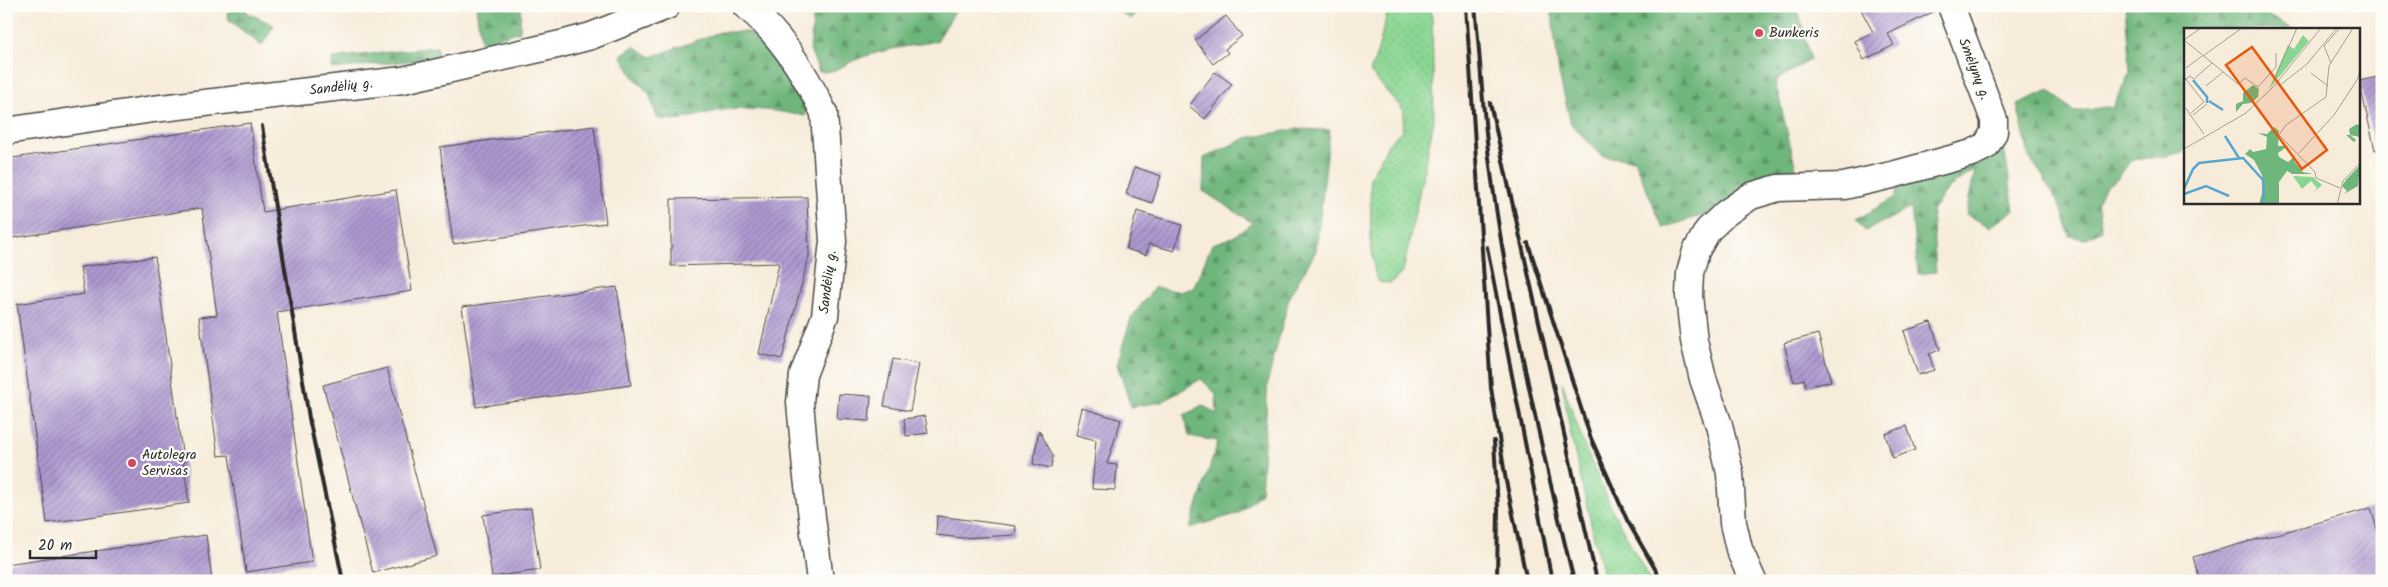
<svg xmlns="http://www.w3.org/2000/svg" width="2388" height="587" font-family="Kalam,sans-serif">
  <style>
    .grass { fill: url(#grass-dots); stroke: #5a805e }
    .forest { fill: url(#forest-firs); stroke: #4c7054 }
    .building { fill: url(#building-hatch) }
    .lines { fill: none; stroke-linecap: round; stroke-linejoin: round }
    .minor-casing { stroke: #4a4845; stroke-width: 29 }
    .minor { stroke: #fff; stroke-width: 26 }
    .rail { stroke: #2b2b2b; stroke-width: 4 }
    .poi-dot { fill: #d1495b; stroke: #fdfcf7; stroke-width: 2 }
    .labels { text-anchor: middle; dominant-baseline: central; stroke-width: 4.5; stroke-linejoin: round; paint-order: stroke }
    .poi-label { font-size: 14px; fill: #2b2b2b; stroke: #fdfcf7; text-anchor: start }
    .street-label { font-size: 14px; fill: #2b2b2b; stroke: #fdfcf7 }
    .inset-river { fill: none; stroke: #57a6d0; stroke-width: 2.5 }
    .inset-road { fill: none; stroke: #a59f94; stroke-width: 1 }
    .view { fill: #e8590c; fill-opacity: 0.15; stroke: #e8590c; stroke-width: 2.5 }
    .inset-edge { fill: none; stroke: #2b2b2b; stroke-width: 2.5 }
  </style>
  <defs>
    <pattern id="grass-dots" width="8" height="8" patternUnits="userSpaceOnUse" patternTransform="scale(1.25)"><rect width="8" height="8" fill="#89d592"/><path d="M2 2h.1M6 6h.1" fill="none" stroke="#76b77e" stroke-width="1.8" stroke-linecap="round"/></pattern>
    <pattern id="forest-firs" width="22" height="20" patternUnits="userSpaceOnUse" patternTransform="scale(1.25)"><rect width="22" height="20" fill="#6eb67c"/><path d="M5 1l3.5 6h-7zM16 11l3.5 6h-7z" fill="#5b9466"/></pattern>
    <pattern id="building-hatch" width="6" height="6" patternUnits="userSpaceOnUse" patternTransform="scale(1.25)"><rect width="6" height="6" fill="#af99d1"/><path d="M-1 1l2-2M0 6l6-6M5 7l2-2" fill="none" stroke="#8f7daa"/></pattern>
  </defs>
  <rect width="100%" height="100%" fill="#fdfcf7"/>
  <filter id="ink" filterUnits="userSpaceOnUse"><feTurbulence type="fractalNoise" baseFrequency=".02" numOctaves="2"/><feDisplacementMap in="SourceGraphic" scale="10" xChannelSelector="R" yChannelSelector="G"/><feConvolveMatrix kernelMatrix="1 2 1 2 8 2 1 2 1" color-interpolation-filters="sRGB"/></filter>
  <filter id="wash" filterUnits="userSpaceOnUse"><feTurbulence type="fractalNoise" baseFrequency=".0096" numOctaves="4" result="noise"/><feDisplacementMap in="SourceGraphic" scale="20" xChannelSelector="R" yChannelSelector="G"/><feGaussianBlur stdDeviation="1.12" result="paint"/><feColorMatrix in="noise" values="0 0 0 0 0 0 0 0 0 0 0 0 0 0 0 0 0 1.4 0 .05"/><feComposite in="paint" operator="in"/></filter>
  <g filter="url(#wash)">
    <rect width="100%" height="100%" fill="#f7ecda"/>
    <!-- grass -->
    <path class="grass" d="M1389,6H1429L1432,18L1434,120L1403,272L1391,283L1379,282L1375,274L1371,243L1370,178L1389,143L1402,130L1404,111L1370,72L1378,50Z
      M1562,382L1586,450L1613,511L1650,581H1604L1570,432Z"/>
    <!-- forest -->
    <path class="forest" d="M226,6H247L246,12L274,25L262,46L229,20Z
      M476,6H521L520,31L481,43Z
      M775,6H957L956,10L937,41C911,46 882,49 858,59C842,65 837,73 819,72L810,50L813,20L810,12Z
      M1108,6H1144L1131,19Z
      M1551,6H1797L1811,59L1775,81L1798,177L1720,210L1663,228L1634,160L1602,156L1571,124L1559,74Z
      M2125,6H2264L2265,14L2293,29H2186L2185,151L2169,156L2131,160L2119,177L2104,188L2097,203L2102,230L2085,239L2069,236L2064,215L2042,175L2029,157L2017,104L2049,90L2074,112L2113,106L2130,72Z
      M720,32H749L774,46L805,103V116C778,111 751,107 724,110C701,113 680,124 657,118L649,94L632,75L621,55L634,46L651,57Z
      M437,47L438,58L332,69V58Z
      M1296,129L1330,130L1316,251L1290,295L1268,381L1261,493L1239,513L1190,528L1218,441L1189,436L1184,416L1202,405L1217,414L1216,394L1201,379L1162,402L1131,407L1117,364L1131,318L1155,287L1181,292L1194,287L1212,244L1233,237L1253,223L1203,191L1204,158L1246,138Z
      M2003,141L2014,210L1990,227L1966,214L1975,169L1948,188L1932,211L1936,272L1918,274L1911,208L1865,231L1856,220L1895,197L1903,165Z"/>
    <g id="blocks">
      <!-- building -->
      <path class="building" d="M1859,6H1936L1937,10L1888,34L1894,45L1864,60L1855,41L1873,32Z
        M1226,16L1242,36L1225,49L1228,53L1213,64L1195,40Z
        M1215,72L1232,84L1205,119L1189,106Z
        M2382,76V149L2375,150L2359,81Z
        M250,123L263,212L396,190L412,291L277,312L312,562L246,572L229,455L218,456L199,317L217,315L202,208L6,239V159Z
        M594,126L606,223L453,244L440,147Z
        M1135,167L1161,176L1152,203L1126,194Z
        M807,197L809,256L782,359L759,354L779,263L671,266V199Z
        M1137,211L1182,225L1174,251L1149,244L1146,255L1126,249Z
        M155,257L189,503L47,523L17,304L84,294L80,267Z
        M617,287L631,385L476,407L462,307Z
        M1931,322L1940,350L1929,354L1934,370L1918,375L1904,331Z
        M1818,334L1831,381L1806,387L1804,379L1794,382L1784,343Z
        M893,359L919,364L910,411L884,406Z
        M387,368L437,556L373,573L323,385Z
        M839,394L871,396L869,421L837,419Z
        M1082,408L1121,420L1107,464L1117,465L1115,490L1092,489L1096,440L1076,435Z
        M925,416L928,433L906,436L904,419Z
        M1907,426L1915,450L1893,458L1885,434Z
        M1039,430L1053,456L1051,468L1033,464Z
        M531,508L540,570L492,577L483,515Z
        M2371,508L2382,547V581H2200L2193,557Z
        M937,516L1016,526L1015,535L962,538L936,535Z
        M206,535L212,581H6V564Z"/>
    </g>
  </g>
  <g filter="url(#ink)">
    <use href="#blocks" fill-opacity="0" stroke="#4a4845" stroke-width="1"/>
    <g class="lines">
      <defs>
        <g id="minor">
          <path d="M746,6C781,34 805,73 824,113L833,241L825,316L803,375L800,402L806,469L820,581"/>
          <path id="s1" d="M6,131L153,109L403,80L561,44L591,36L667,6"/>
          <path d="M1753,581L1739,549L1733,523L1730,473L1719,425L1703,379L1694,341L1689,296L1690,273L1696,251L1708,230L1726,213L1751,196L1778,188L1844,186L1892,175L1972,153L1986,146L1994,132V120L1951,6"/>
        </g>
      </defs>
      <!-- minor casing -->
      <use href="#minor" class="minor-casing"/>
      <!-- minor -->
      <use href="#minor" class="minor"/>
      <!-- rail -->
      <path class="rail" d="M1466,6L1491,388L1506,481L1527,581
        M1475,6C1480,54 1482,102 1488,150C1506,295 1539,439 1574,581
        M1490,103L1597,581
        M262,126L309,418L343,581
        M1528,243L1590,436L1627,520L1662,581
        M1487,247L1552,581
        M1494,441L1498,510L1497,581"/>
    </g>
  </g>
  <!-- markers -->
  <g class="poi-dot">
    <circle cx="1759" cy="33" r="5"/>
    <circle cx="132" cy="463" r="5"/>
  </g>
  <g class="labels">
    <!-- poi labels -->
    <g class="poi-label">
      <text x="1769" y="33">Bunkeris</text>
      <text x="142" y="455">Autolegra<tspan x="142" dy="16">Servisas</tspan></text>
    </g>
    <!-- street labels -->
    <g class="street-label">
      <text transform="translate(1974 69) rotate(69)">Smėlynų g.</text>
      <text stroke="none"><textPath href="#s1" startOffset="338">Sandėlių g.</textPath></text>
      <text transform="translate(828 282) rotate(-83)">Sandėlių g.</text>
    </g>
  </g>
  <!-- overview -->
  <g transform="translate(2184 28)">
    <rect width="176" height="176" fill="#f7ecda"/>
    <path d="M119,7L125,13L85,61L104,17L110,21ZM109,148L129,149L138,157L130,164L133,160L127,153L118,161Z" fill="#89d592"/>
    <path d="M69,57L75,61L74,69L67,75L59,76L52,84V76L59,73V65ZM173,96L176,98V109L166,107L172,112L170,114L162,107H166L165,101ZM90,99L95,103L94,118H104L94,125L95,129L104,134L111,128L110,133L119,144L129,146H108L103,143L95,154V176H75L80,158L78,147L70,132L61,126L66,121L69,124L82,121L83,109L74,105L83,106ZM176,137L174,158L160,166L163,163L158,158L162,152Z" fill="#6eb67c"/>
    <path class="inset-river" d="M9,52L23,69V75M25,73L39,82M41,108L55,130M0,161L9,141L15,135L59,130L79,152L80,177M0,166L22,158L45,168"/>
    <path class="inset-road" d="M0,12L54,56L61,50L74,59L92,39V25M0,12L17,0M19,28L58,0M147,35L140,18L156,0M2,40L18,28M127,45L144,58M0,49L20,74L7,85M1,52L6,48L10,51L28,35M90,52L113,0M22,58L39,44M95,58L123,36L153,0M0,78L20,106M9,87L23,76M0,121L62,85L91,57L137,0M115,125L150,87L173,52L177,40M156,160L132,150L131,144L95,107L102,97L142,69L145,38L169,0M153,177L159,153L177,134"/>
    <path class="view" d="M68,19L143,122L118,141L42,37Z"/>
    <rect width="176" height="176" class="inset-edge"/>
  </g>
  <!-- margin -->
  <rect width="2388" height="587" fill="none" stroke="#fdfcf7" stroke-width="25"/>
  <!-- scale -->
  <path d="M30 550v8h66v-8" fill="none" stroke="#2b2b2b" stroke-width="2.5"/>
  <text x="38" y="550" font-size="15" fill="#2b2b2b" stroke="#fdfcf7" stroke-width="4" paint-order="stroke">20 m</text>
</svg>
